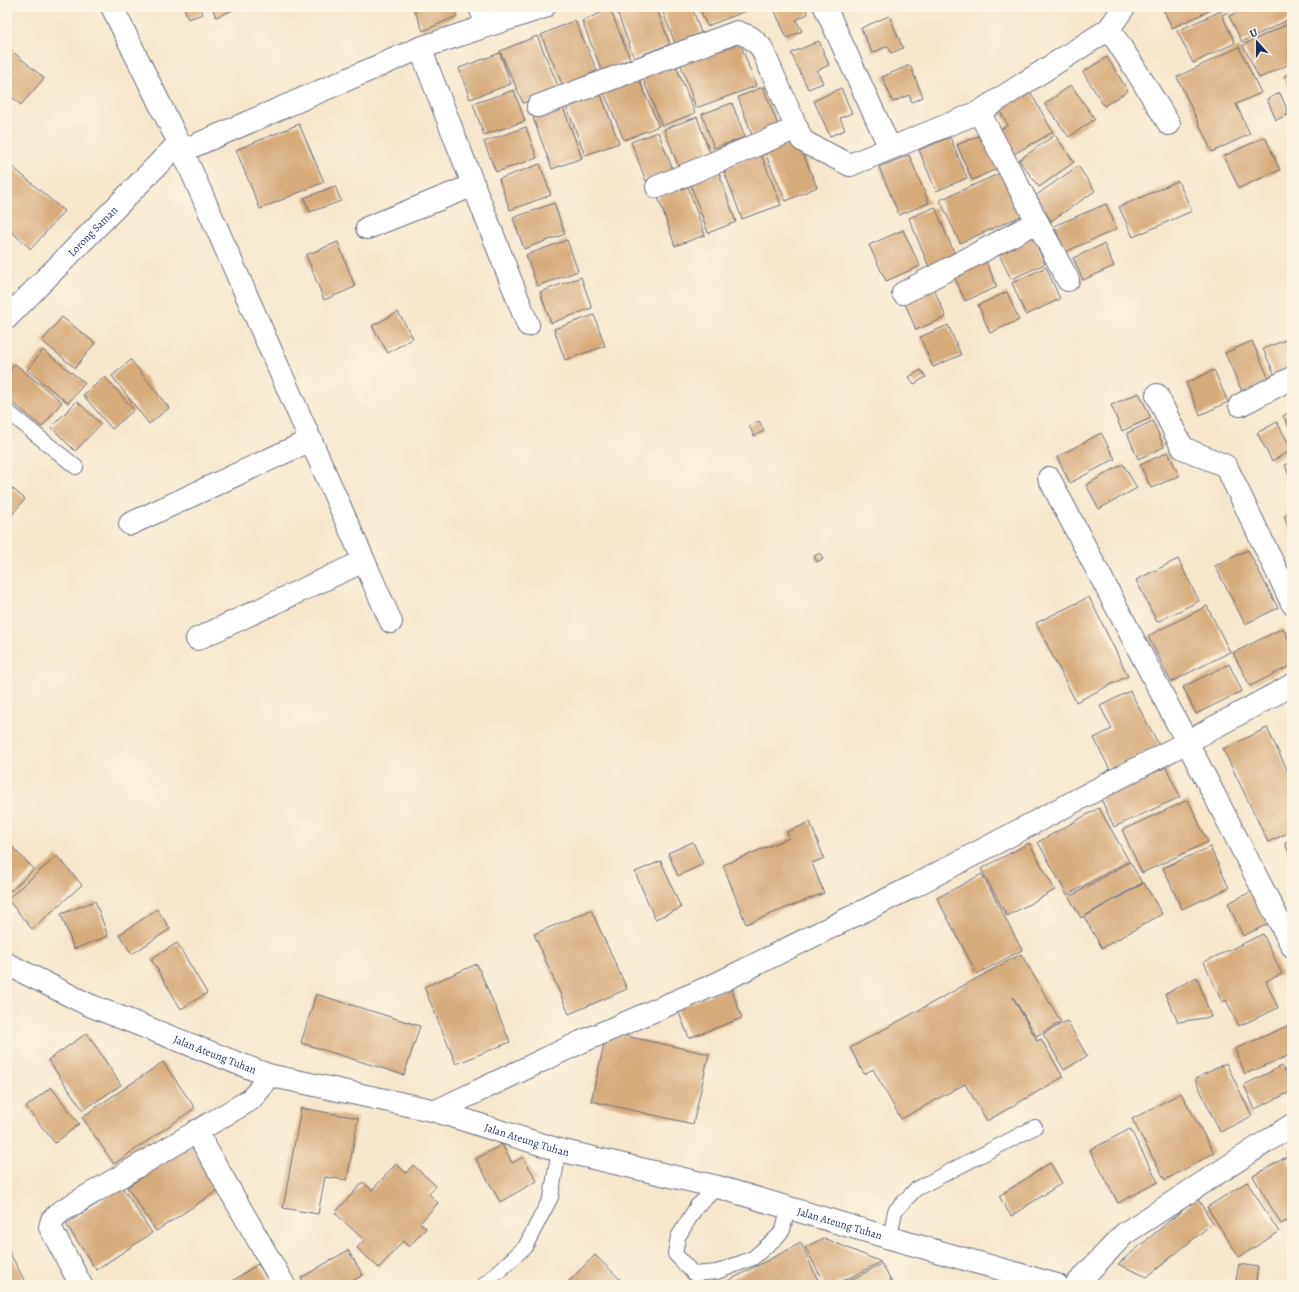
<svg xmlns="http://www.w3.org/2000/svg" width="1299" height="1292" font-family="Alegreya,serif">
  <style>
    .building { fill: #d6ab7a }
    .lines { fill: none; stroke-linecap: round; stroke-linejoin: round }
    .service-casing { stroke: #676f84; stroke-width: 16 }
    .minor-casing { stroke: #676f84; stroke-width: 24 }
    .tertiary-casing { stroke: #676f84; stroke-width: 24 }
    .service { stroke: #fff; stroke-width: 14 }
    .minor { stroke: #fff; stroke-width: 22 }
    .tertiary { stroke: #fff; stroke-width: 22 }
    .labels { text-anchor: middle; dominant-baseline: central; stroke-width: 4; stroke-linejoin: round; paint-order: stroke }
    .street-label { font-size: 11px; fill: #1b2f5e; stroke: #fcf5e5 }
  </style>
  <rect width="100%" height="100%" fill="#fcf5e5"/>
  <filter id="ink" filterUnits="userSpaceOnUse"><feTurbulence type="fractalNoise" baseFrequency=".025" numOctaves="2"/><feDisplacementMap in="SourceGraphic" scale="8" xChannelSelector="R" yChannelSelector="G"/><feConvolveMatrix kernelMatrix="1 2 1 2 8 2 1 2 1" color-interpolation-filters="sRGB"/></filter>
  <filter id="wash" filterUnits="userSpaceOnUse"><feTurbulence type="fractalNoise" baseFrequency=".012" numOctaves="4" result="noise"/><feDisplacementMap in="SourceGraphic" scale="16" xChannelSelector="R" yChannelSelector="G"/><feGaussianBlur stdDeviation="0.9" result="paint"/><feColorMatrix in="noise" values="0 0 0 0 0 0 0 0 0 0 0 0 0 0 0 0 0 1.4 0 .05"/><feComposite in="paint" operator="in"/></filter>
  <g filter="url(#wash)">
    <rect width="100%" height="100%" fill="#f5e6cc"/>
    <g id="blocks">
      <!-- building -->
      <path class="building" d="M184,7H200L203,14L188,19Z
        M212,7H241L216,17Z
        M413,7H453L457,16L423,31Z
        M622,7H656L670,44L634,58L616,9Z
        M661,7H692L701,33L675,43Z
        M699,7H747L749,10L707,26Z
        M773,7H805L808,14L796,20L802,31L787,38Z
        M1164,7H1212L1213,9L1172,28L1163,8Z
        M1219,7H1240L1222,15L1235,43L1193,63L1177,31L1221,11Z
        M1248,7H1288L1292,18L1242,42L1229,16Z
        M610,9L630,59L602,71L582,21Z
        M889,16L903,48L891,53L888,46L872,53L861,28Z
        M575,20L597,71L563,86L541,35Z
        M1292,22V63L1259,78L1243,45Z
        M537,36L559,88L523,103L500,51Z
        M738,37L756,86L696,108L679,59Z
        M819,41L829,65L817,71L823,83L808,89L791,53Z
        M7,47L44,78L21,105L7,93Z
        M1239,47L1261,93L1236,104L1250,134L1212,152L1177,77Z
        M500,53L511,84L470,99L459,68Z
        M1107,57L1128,91L1104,106L1083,72Z
        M674,61L695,113L662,126L641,74Z
        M910,65L923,97L912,102L909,95L893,102L882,77Z
        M1292,72V93L1284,76Z
        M637,75L659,126L624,140L603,90Z
        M1071,85L1095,119L1069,137L1045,104Z
        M763,87L778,125L752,135L738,97Z
        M841,88L852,113L840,118L845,130L830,136L814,101Z
        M514,90L525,121L484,135L473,104Z
        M1029,90L1053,132L1014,154L999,130L1008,125L998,108Z
        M600,92L619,143L585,155L566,105Z
        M1280,93L1289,114L1276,120L1267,99Z
        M732,103L745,137L714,148L702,114Z
        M563,107L582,158L552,169L533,118Z
        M697,117L711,156L679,168L664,129Z
        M299,124L324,182L260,209L236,150Z
        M526,127L537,158L496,172L484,142Z
        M658,132L673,170L646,181L631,142Z
        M986,133L1001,167L972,180L957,145Z
        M1055,135L1074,162L1039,187L1019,160Z
        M950,137L967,178L936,191L919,150Z
        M1265,137L1280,170L1239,188L1224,156Z
        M797,139L817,187L786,201L765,153Z
        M761,154L781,205L742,219L723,168Z
        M909,155L929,203L899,215L879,167Z
        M7,162L64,211L31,249L7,228Z
        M540,164L551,195L510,210L499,179Z
        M1078,166L1095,191L1051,221L1035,196Z
        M1003,172L1023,215L960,243L940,200Z
        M719,173L736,222L708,233L690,183Z
        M1178,181L1192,211L1133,237L1119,207Z
        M335,186L341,201L310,212L304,198Z
        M688,187L705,235L675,246L658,197Z
        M554,203L565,234L524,249L513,218Z
        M1106,204L1117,229L1065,252L1054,226Z
        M935,207L956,257L929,267L909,218Z
        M903,230L920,266L886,281L869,245Z
        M1033,236L1045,264L1011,279L998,252Z
        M567,240L578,271L537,286L526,255Z
        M338,242L355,287L324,300L306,255Z
        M1104,244L1114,266L1083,280L1073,258Z
        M985,259L997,287L965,301L953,274Z
        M1046,267L1060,299L1026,315L1012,283Z
        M7,270L11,274L7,279Z
        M581,277L592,308L551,323L540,292Z
        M933,287L946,317L916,330L904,301Z
        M1007,292L1019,320L990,333L978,305Z
        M398,312L413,338L388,353L372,326Z
        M594,315L605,346L565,360L554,329Z
        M62,317L95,343L75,368L42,341Z
        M948,325L961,355L933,367L920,337Z
        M1290,338L1292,343V373L1277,380L1263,349Z
        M1252,341L1270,381L1243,394L1225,353Z
        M43,350L85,383L68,403L27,370Z
        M131,360L169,408L149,424L112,376Z
        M15,364L62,402L42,427L7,398V374Z
        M921,370L926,377L914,384L909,377Z
        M1214,370L1228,402L1200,415L1186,383Z
        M105,377L134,410L112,429L83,395Z
        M1139,393L1151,418L1122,431L1111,405Z
        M77,401L101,424L75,451L51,427Z
        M1292,411V432L1283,416Z
        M759,421L764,431L754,436L749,426Z
        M1153,421L1164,447L1138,459L1127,433Z
        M1277,422L1292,450L1272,461L1257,433Z
        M1101,433L1115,459L1070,483L1057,457Z
        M1168,452L1179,476L1151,488L1140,465Z
        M1292,462V483L1285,465Z
        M1123,464L1137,488L1099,509L1086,485Z
        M7,484L25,499L9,518L7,517Z
        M1292,512V535L1284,516Z
        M1248,550L1278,608L1245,624L1215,566Z
        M820,553L823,559L817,562L814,556Z
        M1178,559L1199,601L1157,622L1136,580Z
        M1089,597L1128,676L1076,702L1036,623Z
        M1207,606L1230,652L1171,682L1148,636Z
        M1283,628L1292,646V665L1250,686L1233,653Z
        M1229,664L1242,691L1196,714L1183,687Z
        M1130,691L1159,745L1110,770L1094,738L1112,729L1100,706Z
        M1267,728L1292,780V831L1268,842L1223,749Z
        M1166,767L1180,797L1114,827L1100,797Z
        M1188,800L1208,842L1142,873L1122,830Z
        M1099,808L1129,861L1067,895L1038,842Z
        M810,822L824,858L812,863L824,893L746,924L723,865L789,838L787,832Z
        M1292,840V860L1285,843Z
        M693,842L703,864L678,876L668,853Z
        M1029,843L1055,890L1007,916L981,869Z
        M12,847L34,869L11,891L7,886V852Z
        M1210,847L1229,888L1182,909L1163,868Z
        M57,856L82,885L32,929L7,899Z
        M661,861L681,908L655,919L635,872Z
        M1130,862L1142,883L1081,918L1069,897Z
        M982,874L1022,950L977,974L937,898Z
        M1144,883L1162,914L1102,948L1084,917Z
        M1255,890L1270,923L1243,936L1228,903Z
        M95,901L108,936L74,949L61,914Z
        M157,909L170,929L132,954L119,935Z
        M591,910L627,989L569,1014L534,934Z
        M1263,934L1282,974L1266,981L1278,1008L1239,1026L1226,1000L1222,1002L1204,962Z
        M177,943L207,993L181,1009L151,959Z
        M1021,954L1061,1022L1036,1036L1013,997L1037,1041L1041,1039L1063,1077L987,1121L965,1084L901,1119L873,1069L864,1074L850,1048Z
        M477,964L510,1042L456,1064L424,987Z
        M1197,977L1211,1017L1178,1022L1165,994Z
        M731,987L742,1018L689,1038L677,1008Z
        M316,994L420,1026L404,1075L301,1043Z
        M1067,1021L1087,1056L1064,1070L1043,1034Z
        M1292,1024V1054L1245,1074L1235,1049Z
        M607,1032L709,1054L693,1124L591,1101Z
        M87,1033L121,1085L83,1110L48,1060Z
        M1292,1056V1070L1287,1059Z
        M163,1062L195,1108L114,1164L82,1117Z
        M1226,1063L1252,1116L1220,1132L1195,1079Z
        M1282,1066L1292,1086V1091L1255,1109L1244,1085Z
        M51,1087L79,1124L55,1143L26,1107Z
        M1181,1093L1214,1153L1165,1180L1132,1119Z
        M301,1108L358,1118L347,1180L325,1177L318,1214L283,1208Z
        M1130,1129L1158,1182L1118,1203L1090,1150Z
        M502,1144L512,1163L523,1157L537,1181L500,1202L476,1159Z
        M191,1145L220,1189L156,1231L127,1187Z
        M1292,1147V1156L1288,1149Z
        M1286,1157L1292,1168V1218L1281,1224L1253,1176Z
        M1050,1163L1062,1183L1011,1216L999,1196Z
        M396,1164L406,1173L413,1165L436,1186L429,1194L438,1203L420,1223L426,1228L409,1247L403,1241L379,1268L357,1248L364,1240L335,1213L363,1182L372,1190Z
        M1247,1182L1279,1232L1239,1257L1207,1207Z
        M122,1187L152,1233L96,1270L66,1224Z
        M1197,1198L1213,1223L1147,1277L1118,1264Z
        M824,1238L881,1262L835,1285H825L805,1247Z
        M801,1243L820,1285H720Z
        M7,1248L27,1285H7Z
        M348,1250L363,1275L345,1285H305L301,1278Z
        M595,1255L626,1285H565Z
        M258,1264L272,1285H226Z
        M882,1264L893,1285H840Z
        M1239,1264L1258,1267L1255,1285H1235Z"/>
    </g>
  </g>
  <g filter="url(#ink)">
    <use href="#blocks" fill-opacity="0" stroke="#676f84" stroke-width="1"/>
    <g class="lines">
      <defs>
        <path id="service" d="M7,411L76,467
          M718,1187L697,1206L678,1237L675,1254L694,1274L717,1272L753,1258L777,1237L783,1230L788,1208
          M890,1238L895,1211L916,1189L1035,1127
          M484,1285L525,1247L551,1197L559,1150"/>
        <g id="minor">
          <path d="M112,7L179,143L391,622"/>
          <path d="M480,7L487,25"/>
          <path d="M825,7L890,148"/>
          <path d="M1124,7L1109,29L1132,64L1169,124"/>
          <path d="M420,48L544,7"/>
          <path d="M538,106L737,32L750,37L761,47L802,140L810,145L850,165L979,112L1109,29"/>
          <path d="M979,112L1068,280"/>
          <path d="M182,151L420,48L528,325"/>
          <path d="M657,187L797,128"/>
          <path d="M367,228L474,185"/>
          <path d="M903,293L1037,222"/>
          <path id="s1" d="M7,318L179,143"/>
          <path d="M1157,395L1177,437L1183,448L1226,466L1292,603"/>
          <path d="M1240,405L1292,378"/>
          <path d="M1049,478L1187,742L1292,946"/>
          <path d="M130,524L311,440"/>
          <path d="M197,639L364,561"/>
          <path d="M436,1111L581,1042L716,984L912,887L1187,742L1292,685"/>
          <path d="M196,1131L284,1285"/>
          <path d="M81,1285L50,1227L52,1220L60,1212L250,1100L259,1090L268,1075"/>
          <path d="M1076,1285L1124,1234L1292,1125"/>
        </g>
        <g id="tertiary">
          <path id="s2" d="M7,964L89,1005L268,1075L436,1111L559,1150L718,1187L890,1238L1057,1285"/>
        </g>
      </defs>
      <!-- service casing -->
      <use href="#service" class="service-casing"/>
      <!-- minor casing -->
      <use href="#minor" class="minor-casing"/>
      <!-- tertiary casing -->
      <use href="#tertiary" class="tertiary-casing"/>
      <!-- service -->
      <use href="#service" class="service"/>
      <!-- minor -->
      <use href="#minor" class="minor"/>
      <!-- tertiary -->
      <use href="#tertiary" class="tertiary"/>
    </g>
  </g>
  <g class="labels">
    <!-- street labels -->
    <g class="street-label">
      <text stroke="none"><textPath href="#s1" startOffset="122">Lorong Saman</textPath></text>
      <text stroke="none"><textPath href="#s2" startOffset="227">Jalan Ateung Tuhan</textPath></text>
      <text stroke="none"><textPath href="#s2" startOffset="551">Jalan Ateung Tuhan</textPath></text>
      <text stroke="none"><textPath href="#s2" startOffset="875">Jalan Ateung Tuhan</textPath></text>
    </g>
  </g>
  <!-- margin -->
  <rect width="1299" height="1292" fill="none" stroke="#fcf5e5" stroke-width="24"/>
  <!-- north arrow -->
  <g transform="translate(1257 42) rotate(339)" stroke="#fcf5e5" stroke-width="3" paint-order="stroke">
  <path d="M0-3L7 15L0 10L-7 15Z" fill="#1b2f5e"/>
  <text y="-6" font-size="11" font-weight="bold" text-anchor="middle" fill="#1b2f5e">U</text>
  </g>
</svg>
